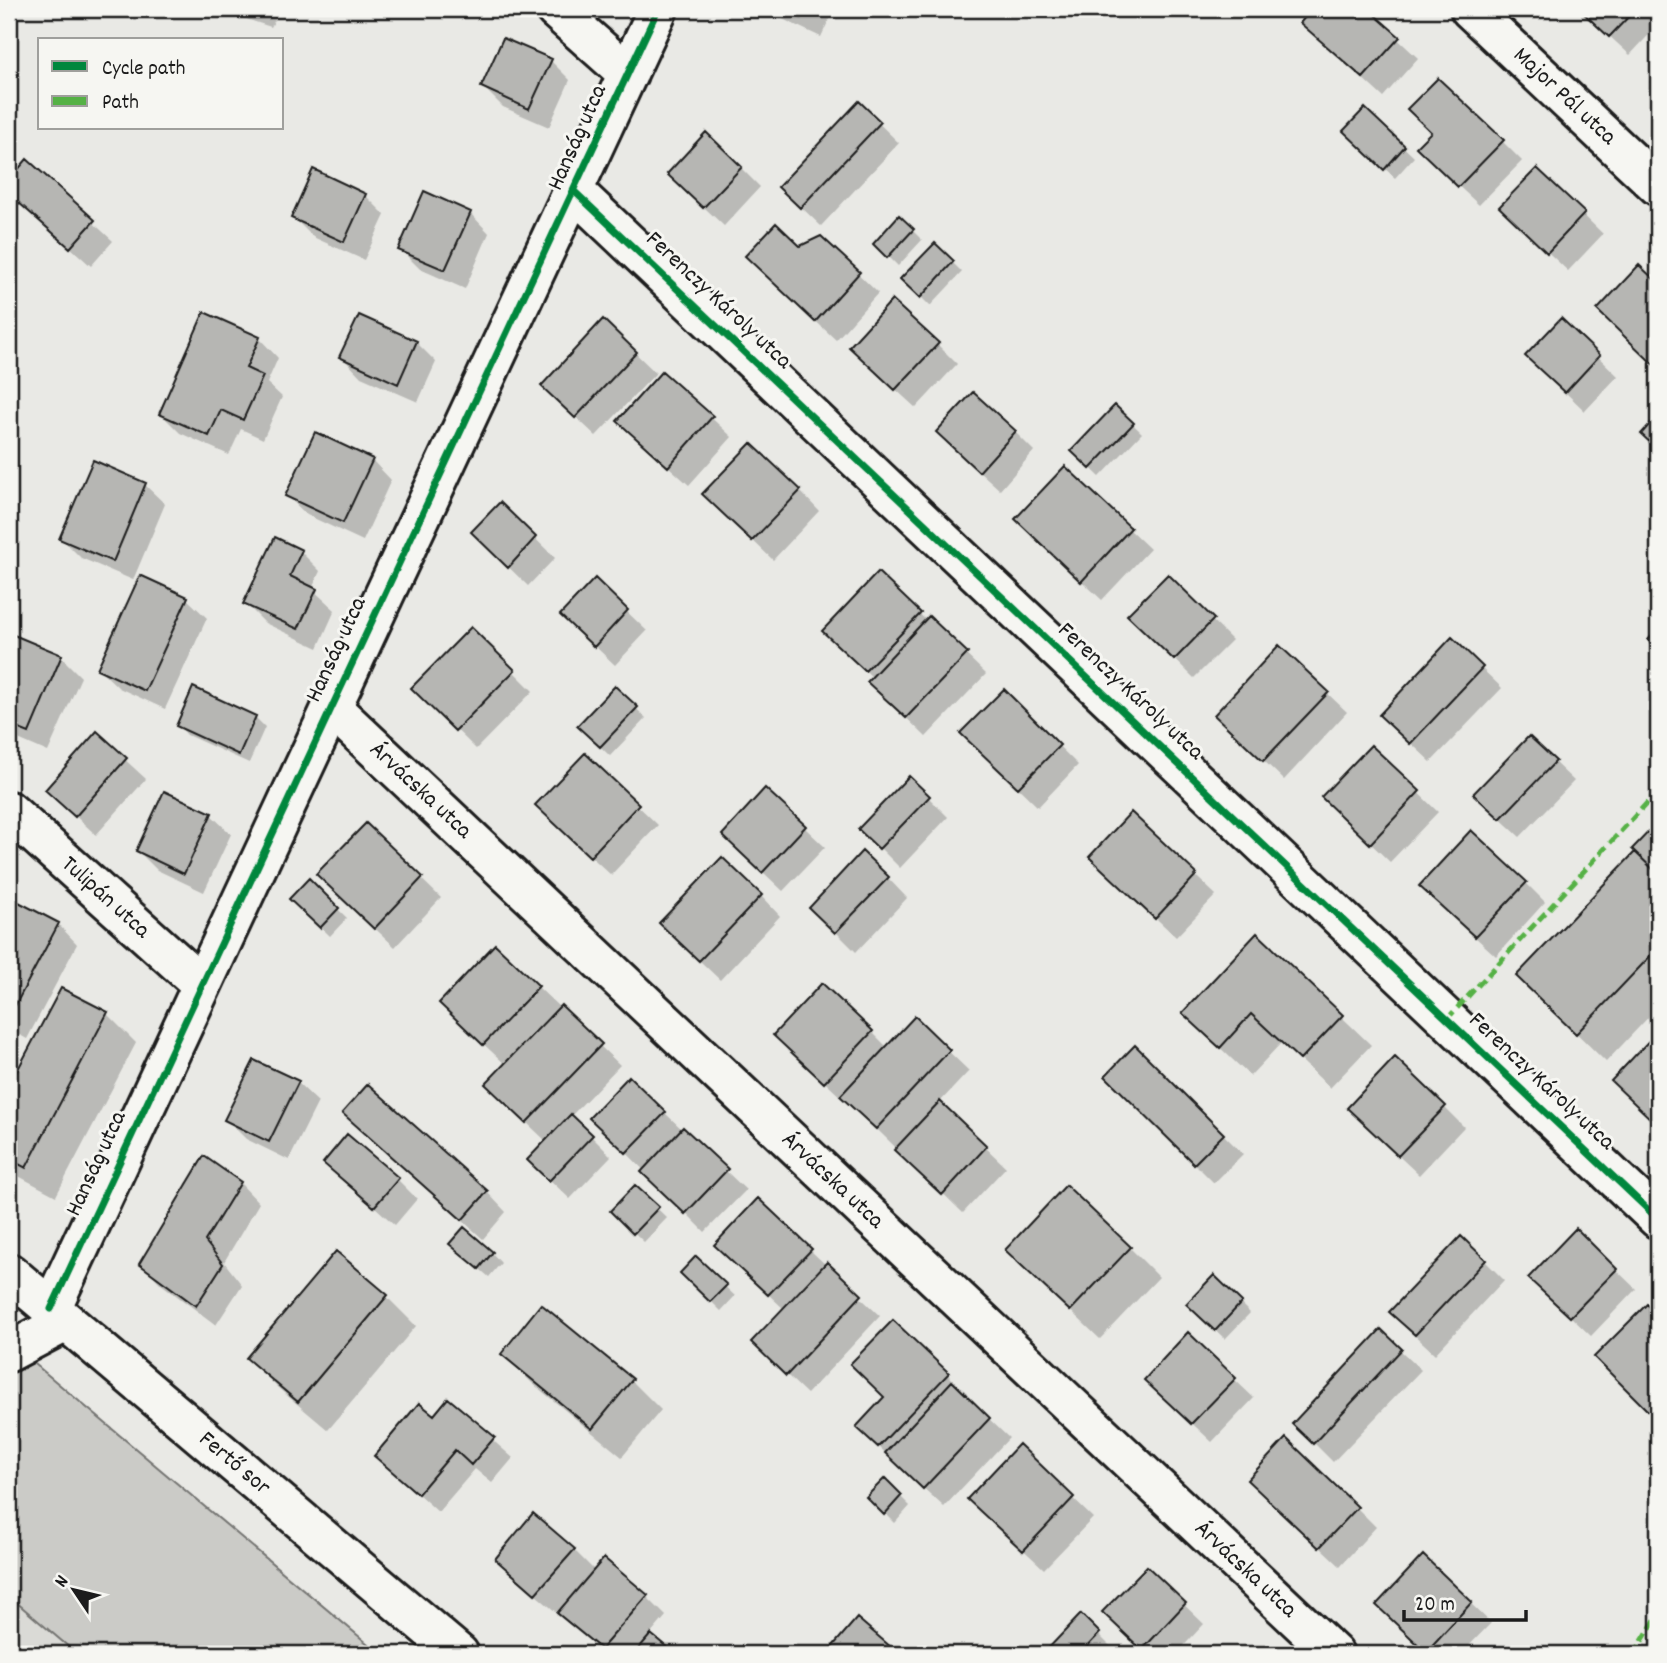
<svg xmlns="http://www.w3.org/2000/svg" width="1667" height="1663" font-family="Dekko,sans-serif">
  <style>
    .built { fill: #dadad6 }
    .green { fill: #cbcbc7; stroke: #747472; stroke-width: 2 }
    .shadow { fill: #0003 }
    .building { fill: #b6b6b3; stroke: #1c1c1c; stroke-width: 2 }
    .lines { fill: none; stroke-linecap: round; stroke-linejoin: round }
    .minor-casing { stroke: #1c1c1c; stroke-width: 44 }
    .tertiary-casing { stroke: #1c1c1c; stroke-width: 44 }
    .minor { stroke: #f6f6f2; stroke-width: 38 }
    .tertiary { stroke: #f6f6f2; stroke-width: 38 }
    .quiet { stroke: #55b145; stroke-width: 5; stroke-dasharray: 10 5; stroke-linecap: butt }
    .cycleway-casing { stroke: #f6f6f2; stroke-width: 11 }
    .cycleway { stroke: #00873e; stroke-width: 7 }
    .labels { text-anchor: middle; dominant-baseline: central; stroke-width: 6; stroke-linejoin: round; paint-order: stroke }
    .street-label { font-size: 24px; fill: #1c1c1c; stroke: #f6f6f2 }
  </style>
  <rect width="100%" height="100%" fill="#e9e9e5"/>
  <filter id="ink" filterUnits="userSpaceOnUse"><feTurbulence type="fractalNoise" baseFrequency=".0143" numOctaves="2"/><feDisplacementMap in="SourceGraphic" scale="14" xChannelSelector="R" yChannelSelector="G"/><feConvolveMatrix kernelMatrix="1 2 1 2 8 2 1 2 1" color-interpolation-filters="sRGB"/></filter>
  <g filter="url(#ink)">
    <!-- built -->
    <path class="built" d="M9,1596L77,1654H9Z"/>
    <!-- green -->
    <path class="green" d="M9,1342L42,1370L380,1654H77L9,1596Z"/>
    <!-- shadow -->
    <path class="shadow" d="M232,9H281L271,27L240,17Z
      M761,9H834L821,37Z
      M1315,9H1365L1418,58L1383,97L1302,23Z
      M1580,9H1653L1658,14V25L1630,55Z
      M551,61L570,80L549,127L503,107L483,87Z
      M859,104L899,143L821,226L780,187Z
      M1365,110L1414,157L1395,178L1345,131Z
      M1502,141L1522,161L1479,205L1438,167Z
      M27,162L113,241L91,266L9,192V182Z
      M741,168L760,187L724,226L689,193Z
      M1537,170L1603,234L1568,271L1521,227Z
      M365,195L385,215L364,260L313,237L293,217Z
      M470,213L489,233L465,289L420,269L400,249Z
      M899,217L922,240L898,266L875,243Z
      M821,238L878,293L836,340L767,276L800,248Z
      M935,245L962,272L930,306L903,279Z
      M1639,267L1658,286V367L1618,330Z
      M1561,321L1618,376L1585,411L1547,375Z
      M603,322L656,373L596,436L563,405Z
      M259,338L278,358L267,383L282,397L263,439L241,429L229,455L180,433L161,414Z
      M416,342L436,362L418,402L361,377L342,357Z
      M938,345L957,364L916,408L870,366Z
      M663,373L732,437L689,485L639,440Z
      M1115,407L1142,433L1100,477L1073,451Z
      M1015,432L1034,451L1000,490L958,452Z
      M372,460L391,480L363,541L307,515L287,496Z
      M1065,468L1150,549L1102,600L1037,539Z
      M145,485L165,504L133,580L81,558L61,538Z
      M800,491L819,511L773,560L724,513Z
      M500,504L555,558L528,586L493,552Z
      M300,551L320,571L312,589L335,610L318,648L265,623L245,603Z
      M878,575L927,621L929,619L986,674L926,737L889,701L873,678L844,650Z
      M141,577L187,599L207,618L165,709L119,688L99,669Z
      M1168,577L1232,640L1194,678L1130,615Z
      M595,581L647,631L615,665L582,634Z
      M471,629L533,691L476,749L414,688Z
      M10,635L61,657L81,677L48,752L9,735Z
      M1452,640L1502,688L1431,762L1401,734Z
      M615,688L646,718L610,756L579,726Z
      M1004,692L1078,765L1038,807L982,753Z
      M1327,693L1347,712L1284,780L1236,734Z
      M255,717L265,727L249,763L187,735L178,725Z
      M97,734L146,779L96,835L47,790Z
      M1371,747L1438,812L1390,862L1343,817Z
      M585,755L658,825L611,875L557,825Z
      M1554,762L1574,781L1520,837L1495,814Z
      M909,778L948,817L900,868L861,829Z
      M765,790L825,847L783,891L744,854Z
      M165,793L211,815L231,834L204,892L157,870L138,851Z
      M1131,815L1216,895L1176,937L1111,876Z
      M366,825L441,898L395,947L338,894Z
      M1658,825V1007L1606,1062L1518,976L1638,852L1635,849Z
      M888,878L907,898L856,952L831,927Z
      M309,881L347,918L330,936L292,899Z
      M1526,883L1545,902L1496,956L1441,906Z
      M761,896L780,916L720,980L681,943Z
      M9,899L58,924L77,944L27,1039L9,1029Z
      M1257,936L1371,1045L1330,1088L1282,1042L1250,1076L1214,1042Z
      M538,987L620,1065L571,1116L611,1156L570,1199L549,1179L546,1141L507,1104L506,1065L461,1023Z
      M62,990L107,1014L136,1043L56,1196L9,1171V1090Z
      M915,1019L969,1071L939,1103L1006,1167L963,1213L846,1099L845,1101L795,1054L872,1032L888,1048Z
      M1135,1047L1243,1154L1214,1183L1107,1076Z
      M255,1062L298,1083L318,1102L289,1160L246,1139L227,1120Z
      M1444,1107L1464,1127L1419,1175L1369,1128Z
      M665,1113L746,1190L705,1232L611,1137Z
      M364,1132L487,1192L506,1212L483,1239Z
      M326,1163L397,1179L417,1199L395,1225Z
      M240,1183L259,1203L224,1262L242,1285L216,1325L161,1284L142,1264Z
      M635,1187L667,1218L644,1242L612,1211Z
      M1576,1231L1636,1289L1591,1336L1550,1297Z
      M1130,1248L1159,1277L1100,1339L1037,1279Z
      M810,1250L880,1316L807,1394L772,1361L784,1309L736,1264Z
      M336,1253L387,1297L416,1326L328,1430L277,1387L248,1358Z
      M461,1253H492L501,1263L489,1277Z
      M696,1259L735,1296L721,1311L682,1273Z
      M1485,1261L1504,1280L1435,1354L1411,1332Z
      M1214,1278L1250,1313L1225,1339L1188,1304Z
      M1647,1306L1658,1317V1418L1597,1357Z
      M1381,1332L1421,1370L1333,1462L1295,1424Z
      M503,1354L631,1380L661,1410L622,1457L532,1383Z
      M947,1374L967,1393L965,1396L1009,1438L944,1507L878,1446Z
      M1234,1379L1254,1398L1212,1442L1166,1399Z
      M448,1401L513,1458L492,1483L475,1469L438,1512L376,1456L434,1418Z
      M1019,1447L1093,1518L1044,1569L989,1518Z
      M885,1481L910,1506L895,1523L869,1497Z
      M1269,1499L1357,1508L1376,1527L1340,1566Z
      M574,1550L595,1571L646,1596L666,1616L650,1635L673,1654H606L558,1610L556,1612L517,1579L497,1559Z
      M1423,1558L1491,1623L1461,1654H1430L1398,1624Z
      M1147,1569L1204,1624L1176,1654H1148L1105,1612Z
      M1081,1617L1118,1654H1045Z"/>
    <!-- building -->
    <path class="building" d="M781,9H806L801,18Z
      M1312,9H1368L1400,37L1363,78L1300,23Z
      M1579,9H1636L1609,37Z
      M503,38L552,59L529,109L481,87Z
      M1658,74V89L1651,82Z
      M1438,78L1504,140L1458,187L1416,147L1431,132L1407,109Z
      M859,101L881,122L800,208L778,187Z
      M1365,108L1405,146L1384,170L1343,131Z
      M706,132L742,167L703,208L667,174Z
      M27,159L95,220L70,248L9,194V180Z
      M1537,168L1585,213L1547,253L1499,207Z
      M313,169L366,194L344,242L291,218Z
      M424,191L471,212L445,270L398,250Z
      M899,215L914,229L887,258L873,244Z
      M776,223L800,246L821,236L860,272L815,322L745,256Z
      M935,243L954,261L920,298L900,279Z
      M1639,265L1658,283V360L1654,365L1597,310Z
      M892,300L939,343L895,390L849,347Z
      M204,312L260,337L246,368L263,376L243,420L221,410L209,436L159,414Z
      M359,315L417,341L398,384L339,357Z
      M1561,318L1600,355L1565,393L1525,356Z
      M603,319L637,352L575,418L541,386Z
      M662,371L713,416L668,467L617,421Z
      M973,392L1016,431L979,472L936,432Z
      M1115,405L1134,423L1090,469L1071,451Z
      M1658,415V446L1656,448L1641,434Z
      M315,432L373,459L343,523L285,496Z
      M751,443L801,490L752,541L702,494Z
      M93,460L146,483L113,562L59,539Z
      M1065,466L1131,528L1081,582L1015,519Z
      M500,502L536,537L508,568L471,532Z
      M275,537L302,550L290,576L317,589L298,629L243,604Z
      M878,572L921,613L865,671L822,631Z
      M1168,574L1214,619L1174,660L1127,615Z
      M140,575L188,597L145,691L97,669Z
      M595,578L628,610L594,647L560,615Z
      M929,616L968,653L906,718L867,682Z
      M471,627L515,670L455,731L411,688Z
      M1658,629V650L1648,640Z
      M9,633L62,655L29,733L9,725Z
      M1452,637L1483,667L1410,744L1379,715Z
      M1279,645L1329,692L1263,761L1214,715Z
      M615,686L638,707L600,747L577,726Z
      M193,687L256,716L239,755L176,726Z
      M1004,689L1060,745L1018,788L960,733Z
      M97,731L127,758L75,817L45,790Z
      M1529,736L1556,761L1500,819L1473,794Z
      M1371,745L1420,791L1370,844L1321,797Z
      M585,753L639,804L590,857L535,805Z
      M909,776L930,796L879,849L858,829Z
      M765,788L806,826L762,873L722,835Z
      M164,791L212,813L184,874L136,851Z
      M1131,812L1197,874L1155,919L1089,857Z
      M1658,822V874L1632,849Z
      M366,823L423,877L374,929L316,874Z
      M1471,830L1527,882L1475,937L1419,886Z
      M862,851L889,877L835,933L809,908Z
      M1635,852L1658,874V948L1576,1034L1516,976Z
      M722,857L762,895L699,961L659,923Z
      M309,878L339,908L320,928L289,899Z
      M9,897L59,923L9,1017Z
      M1257,933L1343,1015L1300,1060L1251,1014L1220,1048L1182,1013Z
      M495,944L539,986L483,1045L439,1003Z
      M822,983L873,1031L824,1083L773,1035Z
      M61,988L108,1012L26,1168L9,1159V1086Z
      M561,1005L602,1044L526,1123L485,1084Z
      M915,1016L950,1050L876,1129L840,1096Z
      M1658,1031V1126L1611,1081Z
      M1135,1045L1224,1134L1194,1164L1105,1076Z
      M1395,1057L1446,1106L1398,1156L1347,1108Z
      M254,1060L299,1081L269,1142L224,1120Z
      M629,1076L666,1112L626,1153L589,1118Z
      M368,1084L488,1191L462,1220L342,1113Z
      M940,1101L987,1146L942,1195L894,1150Z
      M571,1114L593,1135L549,1181L527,1160Z
      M683,1127L728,1169L685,1214L641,1172Z
      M347,1134L399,1178L374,1207L323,1163Z
      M204,1156L241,1182L205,1241L223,1264L196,1306L139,1264Z
      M635,1185L659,1207L633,1234L610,1211Z
      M1066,1185L1131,1247L1070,1311L1005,1250Z
      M758,1198L812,1249L768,1295L714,1245Z
      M464,1227L493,1252L479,1269L449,1244Z
      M1576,1228L1617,1269L1570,1317L1528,1278Z
      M1461,1236L1486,1260L1415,1335L1389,1312Z
      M336,1251L388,1295L298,1402L246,1358Z
      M696,1256L727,1285L710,1302L680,1273Z
      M827,1262L862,1295L786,1376L751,1342Z
      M1214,1275L1242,1302L1215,1331L1186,1304Z
      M541,1304L633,1379L592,1429L501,1354Z
      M1647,1304L1658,1315L1657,1420L1594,1357Z
      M893,1320L949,1373L878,1447L856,1427L884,1397L850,1364Z
      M1381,1329L1402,1349L1313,1444L1292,1424Z
      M1188,1332L1236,1378L1191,1424L1144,1380Z
      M952,1381L990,1418L923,1489L885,1453Z
      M448,1398L495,1437L471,1465L455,1450L418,1494L374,1456L419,1403L434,1415Z
      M1286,1438L1358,1507L1319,1548L1247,1480Z
      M1019,1444L1074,1497L1023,1551L967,1499Z
      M885,1478L902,1495L884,1515L866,1497Z
      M533,1513L575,1549L535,1594L495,1559Z
      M1423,1555L1472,1602L1426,1652L1376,1605Z
      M604,1558L648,1595L601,1649L557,1613Z
      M1147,1566L1186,1603L1142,1650L1102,1612Z
      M1081,1614L1100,1633L1080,1654H1043Z
      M857,1618L899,1654H826Z
      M651,1634L675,1654H634Z"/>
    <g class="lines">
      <defs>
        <path id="minor" d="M555,9L628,74
          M1470,9L1658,186
          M575,192L1658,1219
          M331,707L1334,1654
          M9,811L201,984
          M51,1309C252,875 458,443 658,9
          M9,1352L66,1322"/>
        <path id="tertiary" d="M9,1273L459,1654"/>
      </defs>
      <!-- minor casing -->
      <use href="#minor" class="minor-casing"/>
      <!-- tertiary casing -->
      <use href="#tertiary" class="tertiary-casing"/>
      <!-- minor -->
      <use href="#minor" class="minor"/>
      <!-- tertiary -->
      <use href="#tertiary" class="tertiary"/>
      <!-- quiet -->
      <path class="quiet" d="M1447,1019L1658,791
        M1634,1654L1658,1615"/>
      <defs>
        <path id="cycleway" d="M575,192L1658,1219
          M51,1309C252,875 458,443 658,9"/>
      </defs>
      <!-- cycleway casing -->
      <use href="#cycleway" class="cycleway-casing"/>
      <!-- cycleway -->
      <use href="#cycleway" class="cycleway"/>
    </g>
  </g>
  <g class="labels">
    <!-- street labels -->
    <g class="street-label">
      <text transform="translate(1564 97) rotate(43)">Major Pál utca</text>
      <text transform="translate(578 138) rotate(-66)">Hanság utca</text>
      <text transform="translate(718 301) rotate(43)">Ferenczy Károly utca</text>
      <text transform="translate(337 650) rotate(-65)">Hanság utca</text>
      <text transform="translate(1130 692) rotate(43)">Ferenczy Károly utca</text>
      <text transform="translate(420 791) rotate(43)">Árvácska utca</text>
      <text transform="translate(105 898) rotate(42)">Tulipán utca</text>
      <text transform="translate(1541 1082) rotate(43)">Ferenczy Károly utca</text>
      <text transform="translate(97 1164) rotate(-65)">Hanság utca</text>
      <text transform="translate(832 1181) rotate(43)">Árvácska utca</text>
      <text transform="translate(234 1464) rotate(40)">Fertő sor</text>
      <text transform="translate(1245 1570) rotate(43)">Árvácska utca</text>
    </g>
  </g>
  <!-- margin -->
  <rect width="1667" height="1663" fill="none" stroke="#f6f6f2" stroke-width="35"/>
  <rect x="18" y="18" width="1632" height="1628" fill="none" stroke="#1c1c1c" stroke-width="2.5" filter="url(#ink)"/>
  <!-- legend -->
  <rect x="38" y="38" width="245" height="91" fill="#f6f6f2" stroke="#9f9f9c" stroke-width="2"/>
  <rect x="52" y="61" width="35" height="10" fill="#00873e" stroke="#9f9f9c" stroke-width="2"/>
  <text x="102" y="74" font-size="21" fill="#1c1c1c">Cycle path</text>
  <rect x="52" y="96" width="35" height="10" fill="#55b145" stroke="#9f9f9c" stroke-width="2"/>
  <text x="102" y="108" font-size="21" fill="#1c1c1c">Path</text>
  <!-- north arrow -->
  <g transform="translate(74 1590) rotate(305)" stroke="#f6f6f2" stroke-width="5" paint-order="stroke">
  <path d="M0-5L12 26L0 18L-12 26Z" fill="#1c1c1c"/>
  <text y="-10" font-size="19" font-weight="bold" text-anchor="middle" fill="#1c1c1c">N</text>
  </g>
  <!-- scale -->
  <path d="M1404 1610v10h122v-10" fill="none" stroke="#1c1c1c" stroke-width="3.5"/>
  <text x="1415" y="1610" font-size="21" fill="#1c1c1c" stroke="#f6f6f2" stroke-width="5" paint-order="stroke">20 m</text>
</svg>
